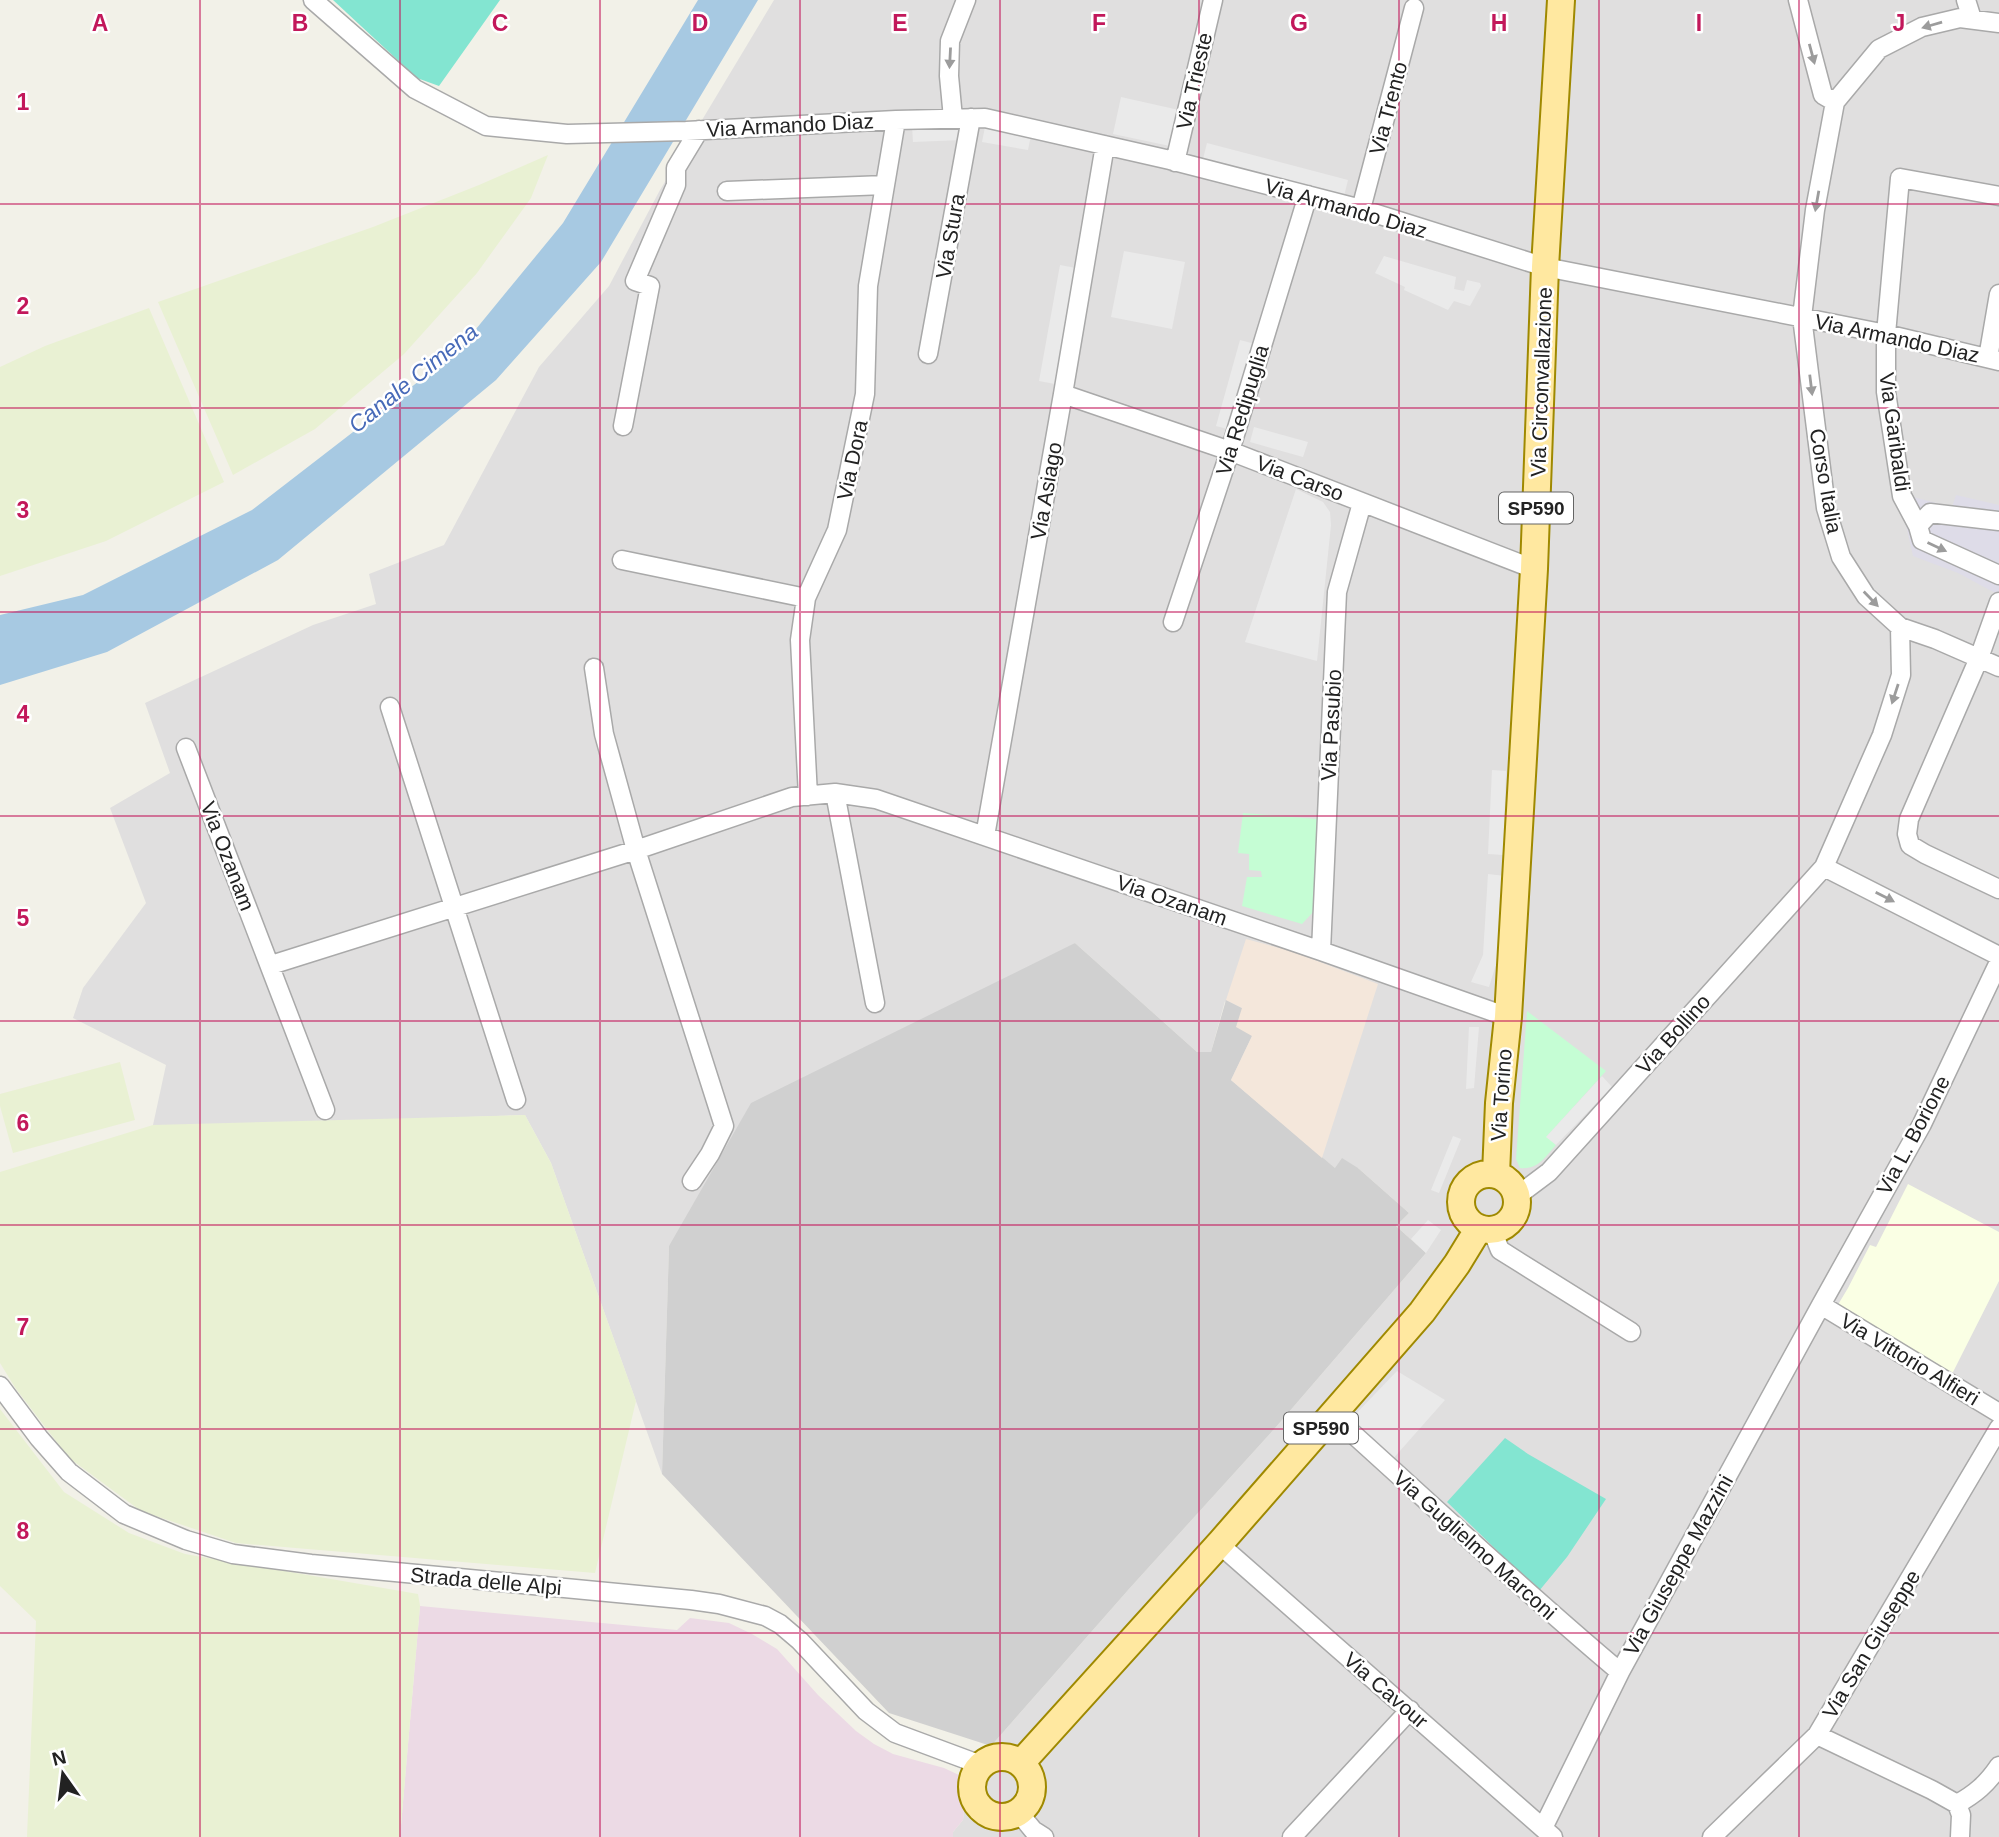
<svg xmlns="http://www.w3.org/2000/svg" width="1999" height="1837" font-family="Arial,sans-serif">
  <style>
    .residential { fill: #e0dfdf }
    .industrial { fill: #ecdae5 }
    .education { fill: #faffe4 }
    .religious { fill: #d0d0d0 }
    .military { fill: #f4e7db }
    .farmland { fill: #e9f1d3 }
    .park { fill: #c5fdd4 }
    .pitch { fill: #83e5d1 }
    .parking { fill: #eaeaea }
    .plaza { fill: #dedce8 }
    .water { fill: #a7c9e2 }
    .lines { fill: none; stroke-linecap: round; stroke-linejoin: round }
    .minor-casing { stroke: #a9a9a9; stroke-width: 21 }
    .primary-casing { stroke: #9f8900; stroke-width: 30 }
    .minor { stroke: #fff; stroke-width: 18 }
    .primary { stroke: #ffe8a0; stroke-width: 26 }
    .oneway { fill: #9c9c9c }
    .grid { fill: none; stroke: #c2185b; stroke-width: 2; stroke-opacity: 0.55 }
    .labels { text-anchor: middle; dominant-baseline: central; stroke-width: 5; stroke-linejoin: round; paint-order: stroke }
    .shield { fill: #fff; stroke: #646464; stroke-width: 2 }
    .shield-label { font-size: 19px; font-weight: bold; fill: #222 }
    .street-label { font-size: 21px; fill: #222; stroke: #fff }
    .water-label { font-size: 23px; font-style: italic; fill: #476ab8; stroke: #fff }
    .grid-label { font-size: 23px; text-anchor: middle; font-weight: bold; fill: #c2185b; stroke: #fff; stroke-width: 5; stroke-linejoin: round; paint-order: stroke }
  </style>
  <rect width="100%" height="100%" fill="#f2f1e8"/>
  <!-- residential -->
  <path class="residential" d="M774,0H1999V1837H953V1832L963,1820L967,1784L959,1775L991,1746L1129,1589L1276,1427L1426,1253L1396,1226L1409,1213L1358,1168L1336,1169L1231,1080L1236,1027L1225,1001L1211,1052H1197L1075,943L669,1246L662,1474L551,1163L525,1115L241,1125H153L166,1065L73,1018L83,988L146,903L110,808L170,773L145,703L313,625L376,604L369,574L444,545L539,367L609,286L660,190Z"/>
  <!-- industrial -->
  <path class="industrial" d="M420,1606L677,1630L690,1618L729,1623L752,1634L777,1649L818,1695L856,1731L874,1744L893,1754L944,1768L959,1775L967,1784L963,1820L953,1832V1837H400Z"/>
  <!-- education -->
  <path class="education" d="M1908,1184L1999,1232V1281L1951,1376L1836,1308L1848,1288L1870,1245L1876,1247Z"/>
  <!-- religious -->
  <path class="religious" d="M1075,943L1197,1052H1211L1226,1000L1242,1008L1252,1036L1231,1080L1335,1168L1342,1158L1358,1168L1409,1213L1396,1226L1426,1253L1276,1427L1129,1589L991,1746L889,1713L662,1474L669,1246L751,1103Z"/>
  <!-- military -->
  <path class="military" d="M1246,939L1291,951L1378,984L1322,1158L1231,1080L1252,1036L1236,1027L1242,1008L1226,1000Z"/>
  <!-- farmland -->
  <path class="farmland" d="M548,155L531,198L477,273L404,354L315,429L233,475L158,302L373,227L479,185Z
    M149,308L224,482L106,541L0,576V367L45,346Z
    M120,1062L135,1120L13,1153L0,1106V1094Z
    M525,1115L551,1163L636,1401L595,1573L236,1543L141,1511L69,1458L16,1389L0,1363V1172L153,1125Z
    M0,1409L64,1492L129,1533L185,1554L418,1594L420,1606L400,1837H27L36,1621L0,1586Z"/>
  <!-- park -->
  <path class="park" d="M1243,813L1317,819L1315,910L1302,924L1242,906L1247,877H1262L1261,871L1249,870V854L1238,853Z
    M1527,1011L1606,1071L1547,1136L1556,1145C1545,1157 1538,1170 1520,1168L1516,1159Z"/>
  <!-- pitch -->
  <path class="pitch" d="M333,0H500L439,86L417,78Z
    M1505,1438L1528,1454L1606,1499L1567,1557L1539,1591L1447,1502Z"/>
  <!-- parking -->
  <path class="parking" d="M1121,97L1179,110L1170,146L1113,134Z
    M961,124L962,140L913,142L912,126Z
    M985,127L1031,135L1028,150L982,142Z
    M1207,143L1348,180L1344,196L1203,159Z
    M1124,251L1185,262L1172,329L1111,317Z
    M1384,256L1456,277L1454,289L1464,291L1467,280L1480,283L1481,286L1470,306L1454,301L1448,310L1404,290L1405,287L1375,273Z
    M1060,265L1076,268L1055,384L1039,381Z
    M1240,340L1255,344L1231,430L1216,426Z
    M1254,427L1308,442L1303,457L1250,442Z
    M1296,489L1323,502L1330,512L1331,525L1317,661L1245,642Z
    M1492,770L1506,771L1503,855L1488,854Z
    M1488,874L1505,876L1498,958L1489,987L1471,982L1483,955Z
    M1469,1027H1479L1474,1088L1466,1089Z
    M1602,1076L1612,1087L1556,1145L1546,1137Z
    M1453,1136L1461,1139L1439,1193L1431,1190Z
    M1428,1220L1441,1230L1426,1253L1411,1239Z
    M1397,1371L1445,1400L1391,1461L1349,1421Z"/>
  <!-- plaza -->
  <path class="plaza" d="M1956,495L1999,505V595L1958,573L1913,556L1901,502L1913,497L1952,507Z"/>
  <!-- water -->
  <path class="water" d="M698,0H758L601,262L496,380L278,560L107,652L0,685V615L83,595L252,510L458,351L563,223Z"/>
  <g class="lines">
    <defs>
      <path id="minor" d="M313,0L415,89L486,126L567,134L686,131L896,120L985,118L1170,160L1361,209L1545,267L1886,334L1999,361
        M1798,0L1823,95L1835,102
        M1966,0L1972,19
        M1999,23L1960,18L1922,27L1879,49L1835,102L1815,210L1802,317L1826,508L1841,557L1866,596L1900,627L1935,639L1999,667
        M953,118L949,76L950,41L966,0
        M1175,162L1213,0
        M727,191L885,185
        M1361,209L1414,8
        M928,354L971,118
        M1988,358L1999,294
        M1063,394L1230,451L1534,569
        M623,426L650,286L635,281L676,185V168L699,130
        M1999,521L1930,513L1918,526L1922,540L1999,575
        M1918,526L1902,496L1886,392V334L1900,178L1999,196
        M622,560L806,598
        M1999,602L1979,658L1909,819L1907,834L1910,845L1925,854L1999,889
        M1173,622L1230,451L1308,195
        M594,668L604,734L636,850L724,1126L710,1154L692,1181
        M390,707L516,1100
        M186,748L325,1110
        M835,793L875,1003
        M808,796L800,640L806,598L837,530L865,394L868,286L896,120
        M985,836L1063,394L1105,145
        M1824,867L1999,956
        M1321,951L1337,592L1362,503
        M271,965L636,850L792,797L835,793L876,799L1321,951L1508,1017
        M1517,1196L1549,1172L1824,867L1882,735L1901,675L1900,627
        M1492,1230L1500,1250L1631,1332
        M1821,1305L1999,1413
        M0,1386L39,1438L69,1472L124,1514L186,1540L233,1554L311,1564L691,1600L719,1604L765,1616L780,1624L800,1641L866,1711L895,1733L981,1765
        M1332,1415C1428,1501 1521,1589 1620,1672
        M1219,1544L1553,1837
        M1817,1735L1932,1790L1957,1804L1961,1815L1960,1837
        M1957,1804C1975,1794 1987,1784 1999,1766
        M1019,1813L1033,1830L1044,1837
        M1543,1828L1620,1672L1821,1305L1922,1124L1999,962
        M1292,1837L1410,1710
        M1712,1837L1817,1735L1999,1428"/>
      <path id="primary" d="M1461 1202a28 28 0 1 1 56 0a28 28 0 1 1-56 0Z
        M1496,1174L1499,1103L1508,1017L1534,569L1545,267L1561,0
        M972 1787a30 30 0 1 1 60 0a30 30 0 1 1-60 0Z
        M1021,1763L1221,1542L1422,1312L1457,1264L1479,1228"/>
    </defs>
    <!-- minor casing -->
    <use href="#minor" class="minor-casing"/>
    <!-- primary casing -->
    <use href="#primary" class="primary-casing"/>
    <!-- minor -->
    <use href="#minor" class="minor"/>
    <!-- primary -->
    <use href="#primary" class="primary"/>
  </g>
  <!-- one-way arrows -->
  <defs><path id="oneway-solid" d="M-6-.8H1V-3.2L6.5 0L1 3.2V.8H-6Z" transform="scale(1.75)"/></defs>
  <g class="oneway">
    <use href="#oneway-solid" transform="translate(1932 25) rotate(164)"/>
    <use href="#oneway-solid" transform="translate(1812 54) rotate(75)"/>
    <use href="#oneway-solid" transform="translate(950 58) rotate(93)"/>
    <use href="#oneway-solid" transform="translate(1817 201) rotate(100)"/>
    <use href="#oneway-solid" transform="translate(1811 385) rotate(83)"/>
    <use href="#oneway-solid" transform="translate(1937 547) rotate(25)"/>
    <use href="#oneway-solid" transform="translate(1871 599) rotate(46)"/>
    <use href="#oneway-solid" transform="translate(1895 694) rotate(108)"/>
    <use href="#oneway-solid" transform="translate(1885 897) rotate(27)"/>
  </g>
  <!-- grid -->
  <path class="grid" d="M200,0V1837M400,0V1837M600,0V1837M800,0V1837M1000,0V1837M1199,0V1837M1399,0V1837M1599,0V1837M1799,0V1837M0,204H1999M0,408H1999M0,612H1999M0,816H1999M0,1021H1999M0,1225H1999M0,1429H1999M0,1633H1999"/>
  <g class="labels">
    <!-- shield labels -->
    <g class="shield">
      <rect x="1499" y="492.5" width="74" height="31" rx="5"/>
      <rect x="1284" y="1412.5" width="74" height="31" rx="5"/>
    </g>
    <g class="shield-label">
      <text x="1536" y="508">SP590</text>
      <text x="1321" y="1428">SP590</text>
    </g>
    <!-- street labels -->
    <g class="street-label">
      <text transform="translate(1194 81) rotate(-77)">Via Trieste</text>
      <text transform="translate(1388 108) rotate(-75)">Via Trento</text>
      <text transform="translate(790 125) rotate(-3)">Via Armando Diaz</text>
      <text transform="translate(1346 208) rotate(16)">Via Armando Diaz</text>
      <text transform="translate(950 236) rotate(-80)">Via Stura</text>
      <text transform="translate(1897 338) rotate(12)">Via Armando Diaz</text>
      <text transform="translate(1541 382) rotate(-88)">Via Circonvallazione</text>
      <text transform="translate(1242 410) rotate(-73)">Via Redipuglia</text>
      <text transform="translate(1895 432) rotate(82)">Via Garibaldi</text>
      <text transform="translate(852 460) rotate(-78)">Via Dora</text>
      <text transform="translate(1300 478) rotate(21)">Via Carso</text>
      <text transform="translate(1826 481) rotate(80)">Corso Italia</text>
      <text transform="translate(1046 491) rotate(-80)">Via Asiago</text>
      <text transform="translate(1331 725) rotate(-87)">Via Pasubio</text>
      <text transform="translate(228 856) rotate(69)">Via Ozanam</text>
      <text transform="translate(1172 900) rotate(19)">Via Ozanam</text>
      <text transform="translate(1673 1034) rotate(-48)">Via Bollino</text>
      <text transform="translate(1501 1095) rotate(-86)">Via Torino</text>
      <text transform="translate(1913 1135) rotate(-62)">Via L. Borione</text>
      <text transform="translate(1910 1359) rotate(31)">Via Vittorio Alfieri</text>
      <text transform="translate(1475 1545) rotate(42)">Via Guglielmo Marconi</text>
      <text transform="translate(1678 1565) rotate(-61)">Via Giuseppe Mazzini</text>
      <text transform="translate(486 1581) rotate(5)">Strada delle Alpi</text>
      <text transform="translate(1871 1644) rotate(-59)">Via San Giuseppe</text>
      <text transform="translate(1386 1690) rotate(41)">Via Cavour</text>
    </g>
    <!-- water labels -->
    <g class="water-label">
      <text transform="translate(413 378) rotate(-39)">Canale Cimena</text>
    </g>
  </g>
  <g class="grid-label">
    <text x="100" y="31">A</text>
    <text x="300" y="31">B</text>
    <text x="500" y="31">C</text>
    <text x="700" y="31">D</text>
    <text x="900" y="31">E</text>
    <text x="1099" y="31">F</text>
    <text x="1299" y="31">G</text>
    <text x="1499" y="31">H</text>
    <text x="1699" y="31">I</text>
    <text x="1899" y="31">J</text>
    <text x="23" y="110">1</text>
    <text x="23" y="314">2</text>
    <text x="23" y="518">3</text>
    <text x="23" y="722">4</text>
    <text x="23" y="926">5</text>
    <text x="23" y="1131">6</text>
    <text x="23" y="1335">7</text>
    <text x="23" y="1539">8</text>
  </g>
  <!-- north arrow -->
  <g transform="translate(63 1774) rotate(346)" stroke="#ffffff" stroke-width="5" paint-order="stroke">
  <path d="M0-5L12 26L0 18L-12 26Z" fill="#222222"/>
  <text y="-10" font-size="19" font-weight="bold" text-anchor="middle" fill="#222222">N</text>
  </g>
</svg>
